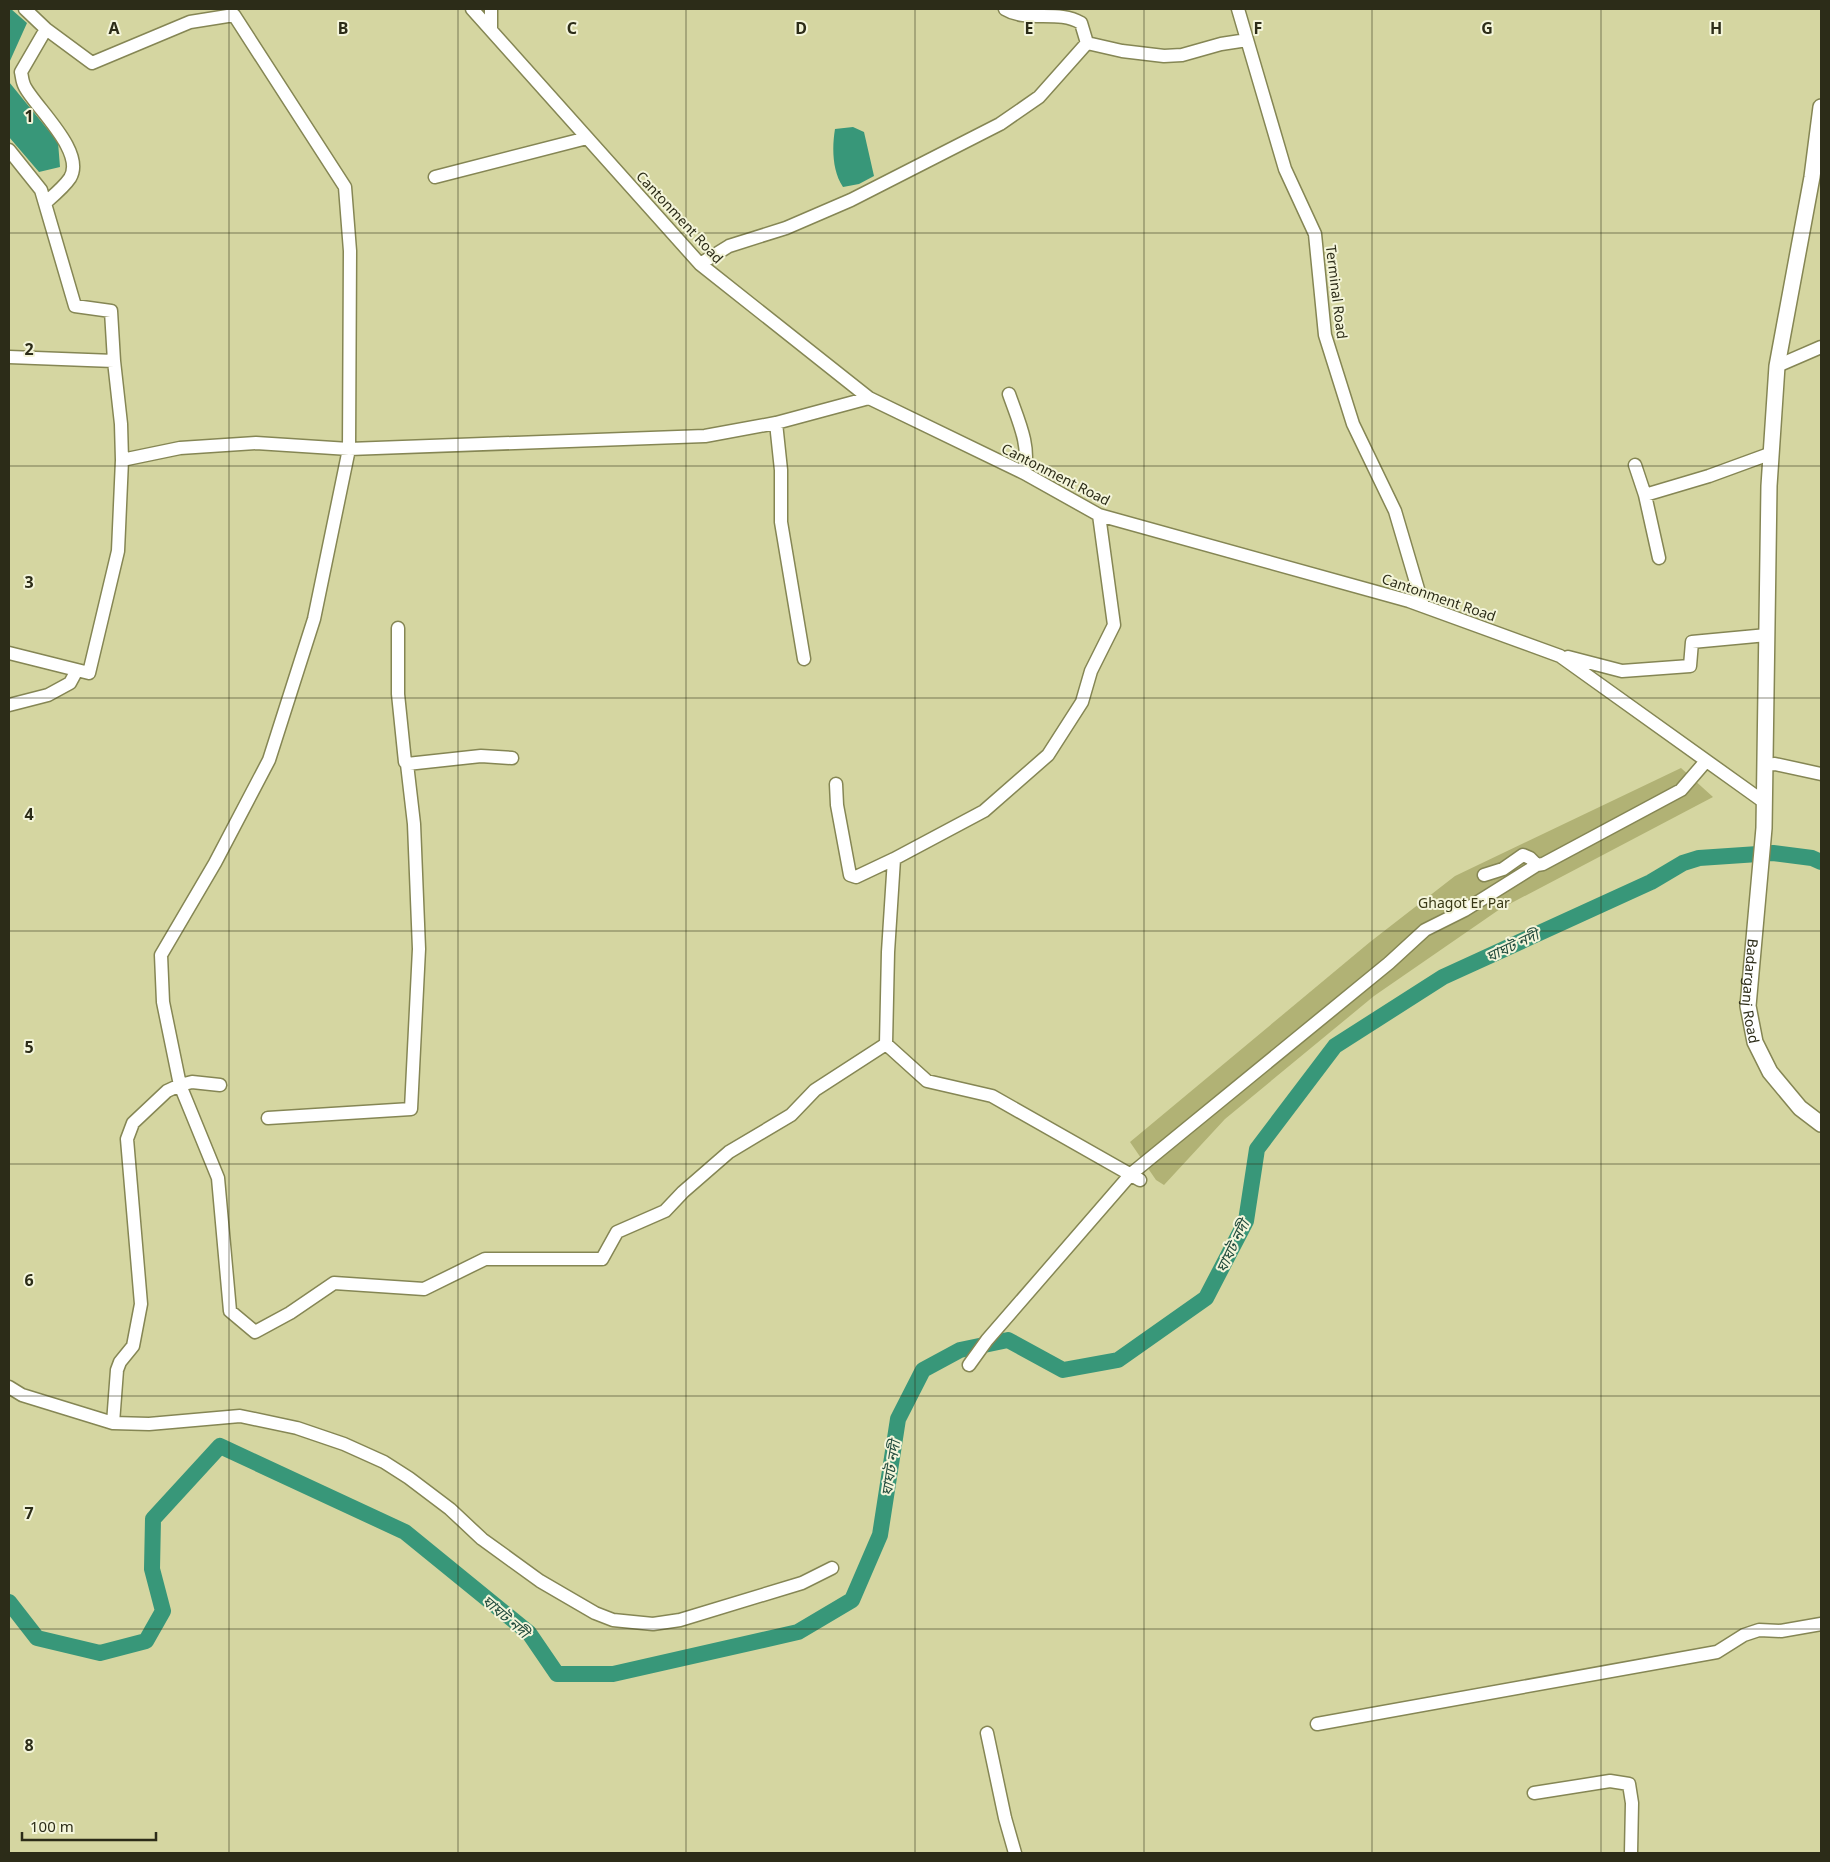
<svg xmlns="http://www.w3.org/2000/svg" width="1830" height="1862" font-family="'Noto Sans','Noto Sans Bengali',sans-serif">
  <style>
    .green { fill: #b1b275 }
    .water { fill: #389779 }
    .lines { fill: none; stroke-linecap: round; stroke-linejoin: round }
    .river { stroke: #389779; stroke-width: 16 }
    .minor-casing { stroke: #858654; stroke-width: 15 }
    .major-casing { stroke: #858654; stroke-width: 18 }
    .minor { stroke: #fff; stroke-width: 12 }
    .major { stroke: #fff; stroke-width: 15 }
    .grid { fill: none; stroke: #2c2c18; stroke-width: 1; stroke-opacity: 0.55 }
    .labels { text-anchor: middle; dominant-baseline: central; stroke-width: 4; stroke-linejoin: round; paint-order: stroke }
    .street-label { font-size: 14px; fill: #2c2c18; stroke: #f4f5da }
    .park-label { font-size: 14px; fill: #383815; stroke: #f4f5da }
    .water-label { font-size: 15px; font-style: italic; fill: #224b3d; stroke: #f4f5da }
    .grid-label { font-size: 16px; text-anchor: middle; font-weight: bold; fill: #2c2c18; stroke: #f4f5da; stroke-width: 4; stroke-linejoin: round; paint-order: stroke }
  </style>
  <rect width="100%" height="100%" fill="#d5d6a1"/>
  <!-- green -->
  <path class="green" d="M1681,768L1713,797L1500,909L1374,996L1225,1119L1164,1185L1156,1180L1130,1142L1370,942L1455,876Z"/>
  <!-- water -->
  <path class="water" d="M9,9H11L27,23L9,63Z
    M9,82L58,142L60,167L39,172L9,137Z
    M853,127L864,132L874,176L859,184L843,187C832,171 832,147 835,129Z"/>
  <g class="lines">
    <!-- river -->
    <path class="river" d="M9,1602L37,1638L100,1653L146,1641L163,1611L152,1569L153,1519L220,1446L405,1532L529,1633L557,1674H613L798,1632L852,1600L880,1535L898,1419L923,1370L960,1350L1008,1340L1063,1370L1118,1360L1206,1298L1246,1221L1257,1149L1335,1046L1443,977L1651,882L1683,863L1699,858L1773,853L1812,858L1821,862"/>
    <defs>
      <path id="minor" d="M25,9L46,29L92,63L190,22L234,15L345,187L350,251L349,449L314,619L269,760L215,863L161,955L163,1002L180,1085L218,1178L230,1311L255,1332L290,1313L334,1283L424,1289L485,1259H602L617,1232L665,1211L683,1192L729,1152L791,1115L815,1090L886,1044
        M472,9L700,264L869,398L1024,473L1099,515L1409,601L1560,656L1764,802
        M1005,9C1028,23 1058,9 1081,23L1087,43L1122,51L1164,56L1182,55L1221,44L1247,40
        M1238,9L1285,169L1315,234L1325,335L1353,424L1395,511L1423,606
        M491,30V9
        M9,150L41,190L75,306L111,311L114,361
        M435,177L587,138
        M45,203C53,196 64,187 70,178C86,152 36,108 25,87C22,82 22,76 21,72L46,29
        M700,264L729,246L786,228L851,200L1000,124L1039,97L1087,43
        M9,357L114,361L121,424L122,460L118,551L89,673L9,653
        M1777,366L1821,347
        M1009,394C1018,420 1031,446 1024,473
        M776,423L781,470V522L804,659
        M122,460L180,448L256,443L349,449L705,436L776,423L869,398
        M1635,465L1645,495L1659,558
        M1645,495L1709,476L1772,453
        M1099,515L1114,625L1091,671L1082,702L1048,755L984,811L894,859L888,952L886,1044L927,1081L992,1096L1140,1180
        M1568,657L1622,671L1690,666L1692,642L1767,635
        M9,705L48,695L70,683L77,670
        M407,764L481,756L512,758
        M1764,765L1775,764L1821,774
        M836,784L837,805L850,875L856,877L894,859
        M1537,865L1543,864L1681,790L1706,761
        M268,1118L411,1109L419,949L414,824L407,764L405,762L398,694V628
        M969,1365L987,1340L1131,1174L1389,963L1425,930L1465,910L1537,865L1530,858L1523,855L1503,869L1484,875
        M9,1387L22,1395L113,1423L149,1424L240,1416L297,1428L344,1444L384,1462L409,1478L450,1509L482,1539L540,1581L595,1613L613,1620L653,1624L680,1620L802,1583L832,1568
        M113,1423L117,1370L120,1362L133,1346L141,1304L127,1139L133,1123L167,1091L180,1085L192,1082L220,1085
        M1317,1724L1717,1652L1744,1635L1759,1630L1781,1631L1821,1624
        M987,1733L1005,1818L1015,1853
        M1534,1793L1610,1781L1629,1784L1632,1803L1631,1853"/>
      <g id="major">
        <path id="s1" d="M1821,107L1812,177L1777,366L1769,486L1764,828L1748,1006L1755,1042L1770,1072L1800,1108L1821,1124"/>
      </g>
    </defs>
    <!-- minor casing -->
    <use href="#minor" class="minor-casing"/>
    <!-- major casing -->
    <use href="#major" class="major-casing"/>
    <!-- minor -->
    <use href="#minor" class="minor"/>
    <!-- major -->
    <use href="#major" class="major"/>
  </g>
  <!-- grid -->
  <path class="grid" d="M229,9V1853M458,9V1853M686,9V1853M915,9V1853M1144,9V1853M1372,9V1853M1601,9V1853M9,233H1821M9,466H1821M9,698H1821M9,931H1821M9,1164H1821M9,1396H1821M9,1629H1821"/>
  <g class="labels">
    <!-- street labels -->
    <g class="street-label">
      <text transform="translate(680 217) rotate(47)">Cantonment Road</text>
      <text transform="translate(1337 292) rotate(83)">Terminal Road</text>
      <text transform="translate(1056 474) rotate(27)">Cantonment Road</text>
      <text transform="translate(1439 597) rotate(19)">Cantonment Road</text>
      <text stroke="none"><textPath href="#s1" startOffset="889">Badarganj Road</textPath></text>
    </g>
    <!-- park labels -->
    <g class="park-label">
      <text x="1464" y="902">Ghagot Er Par</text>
    </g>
    <!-- water labels -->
    <g class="water-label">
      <text transform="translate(1512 945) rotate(-25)">ঘাঘট নদী</text>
      <text transform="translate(1232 1246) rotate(-64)">ঘাঘট নদী</text>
      <text transform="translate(890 1468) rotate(-81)">ঘাঘট নদী</text>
      <text transform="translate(506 1616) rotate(41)">ঘাঘট নদী</text>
    </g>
  </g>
  <g class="grid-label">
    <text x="114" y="34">A</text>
    <text x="343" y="34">B</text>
    <text x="572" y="34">C</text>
    <text x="801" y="34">D</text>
    <text x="1029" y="34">E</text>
    <text x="1258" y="34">F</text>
    <text x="1487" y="34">G</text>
    <text x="1716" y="34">H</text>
    <text x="29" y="122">1</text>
    <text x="29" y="355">2</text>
    <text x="29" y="588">3</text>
    <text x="29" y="820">4</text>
    <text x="29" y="1053">5</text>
    <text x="29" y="1286">6</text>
    <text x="29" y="1519">7</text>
    <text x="29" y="1751">8</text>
  </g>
  <!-- border -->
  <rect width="1830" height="1862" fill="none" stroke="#2c2c18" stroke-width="20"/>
  <!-- scale -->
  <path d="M22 1832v8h134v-8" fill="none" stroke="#2c2c18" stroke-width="2.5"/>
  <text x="30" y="1832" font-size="15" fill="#2c2c18" stroke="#f4f5da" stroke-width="4" paint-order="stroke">100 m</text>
</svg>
